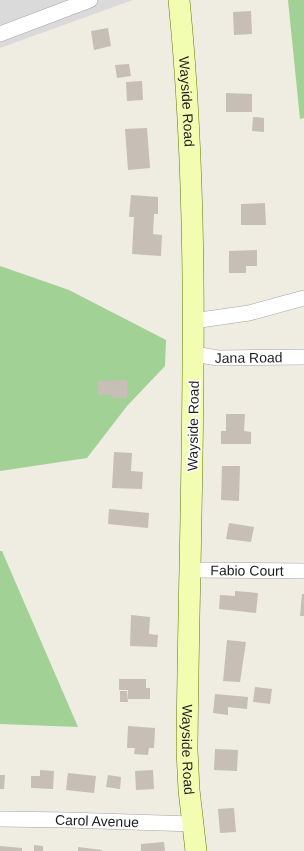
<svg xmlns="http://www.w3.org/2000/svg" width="304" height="851" font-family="Helvetica,sans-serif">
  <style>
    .residential { fill: #dbdada }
    .forest { fill: #a1d194 }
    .building { fill: #c7beb5 }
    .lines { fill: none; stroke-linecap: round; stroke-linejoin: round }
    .street-casing { stroke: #a4a4a4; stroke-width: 16 }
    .secondary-casing { stroke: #617800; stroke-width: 22 }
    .street { stroke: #fff; stroke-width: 15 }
    .secondary { stroke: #f3fdb2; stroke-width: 21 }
    .labels { text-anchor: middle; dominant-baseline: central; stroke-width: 3.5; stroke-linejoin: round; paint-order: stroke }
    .street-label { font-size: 14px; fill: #1d1d1d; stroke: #fff }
  </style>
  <rect width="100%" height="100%" fill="#efece2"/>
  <!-- residential -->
  <path class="residential" d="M0,0H133L0,48Z"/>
  <!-- forest -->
  <path class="forest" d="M288,0H304V118L300,119Z
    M0,266L69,290L166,340L165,366L127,406L87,458L0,471Z
    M0,551H2L78,727L0,724Z"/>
  <!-- building -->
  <path class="building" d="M251,11L252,34L234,35L233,12Z
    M108,28L111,46L94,50L91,31Z
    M129,64L131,76L117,78L115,65Z
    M142,81L143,100L127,101L126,82Z
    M226,93L252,94V112H226Z
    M253,117L264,118V132L252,131Z
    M147,128L150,168L128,170L125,129Z
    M131,195L158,197V214H154L153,234L162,235L161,256L132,254L134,217H129Z
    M265,203L266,225H241V204Z
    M257,250V266H246V273H229V251Z
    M127,380V398H112V395H98V381Z
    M226,414H245L244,431L251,432V444H221V431H226Z
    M114,452L132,453L131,471L143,472L142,489L112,488Z
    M222,466H240L239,501L221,500Z
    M109,509L149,513L148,528L108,524Z
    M229,523L254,527L251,542L226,539Z
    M235,591L258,593L256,613L219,609L220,595L235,596Z
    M302,594H304V616H300Z
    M131,615L150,617L149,634L158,635L157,647L130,646Z
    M227,640L246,642L240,682L223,681Z
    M119,679H146V688H150V699H128V690H119Z
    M255,687L272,689L270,704L253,702Z
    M120,691H127L128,702H120Z
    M215,694L248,697L247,709L228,707V715L213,713Z
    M128,726L155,728L154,748H149L148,755L134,754L135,748H127Z
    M215,749L238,750L237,771L214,770Z
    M40,770L54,771L53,789L31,788V776H40Z
    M153,770L154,789L136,790L135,771Z
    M68,773L96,776L94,793L66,790Z
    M0,775H5L4,789H0Z
    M108,775L121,777L120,789L106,787Z
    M234,808L236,832L220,833L218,809Z
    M164,842L165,851H141V844Z
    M34,845L43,846V851H34Z
    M0,846L22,848V851H0Z
    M78,847L102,850V851H78Z"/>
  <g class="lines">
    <defs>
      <g id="street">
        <path d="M0,34L90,0"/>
        <path d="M193,321L249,313L304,298"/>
        <path id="s1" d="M194,354L218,358L304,357"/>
        <path id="s2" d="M190,570L304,571"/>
        <path id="s3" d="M0,819L68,820L193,824"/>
      </g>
      <g id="secondary">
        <path id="s4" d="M179,0C204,249 189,500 187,750L189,790L196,851"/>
      </g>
    </defs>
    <!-- street casing -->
    <use href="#street" class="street-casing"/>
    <!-- secondary casing -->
    <use href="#secondary" class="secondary-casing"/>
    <!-- street -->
    <use href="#street" class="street"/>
    <!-- secondary -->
    <use href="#secondary" class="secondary"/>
  </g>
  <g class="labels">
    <!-- street labels -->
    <g class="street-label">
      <text stroke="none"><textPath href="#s4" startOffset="102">Wayside Road</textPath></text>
      <text stroke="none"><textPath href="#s1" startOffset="55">Jana Road</textPath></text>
      <text transform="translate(193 426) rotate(-89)">Wayside Road</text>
      <text stroke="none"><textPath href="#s2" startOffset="57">Fabio Court</textPath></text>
      <text stroke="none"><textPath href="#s4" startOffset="750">Wayside Road</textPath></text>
      <text stroke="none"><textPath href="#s3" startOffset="97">Carol Avenue</textPath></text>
    </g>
  </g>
</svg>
